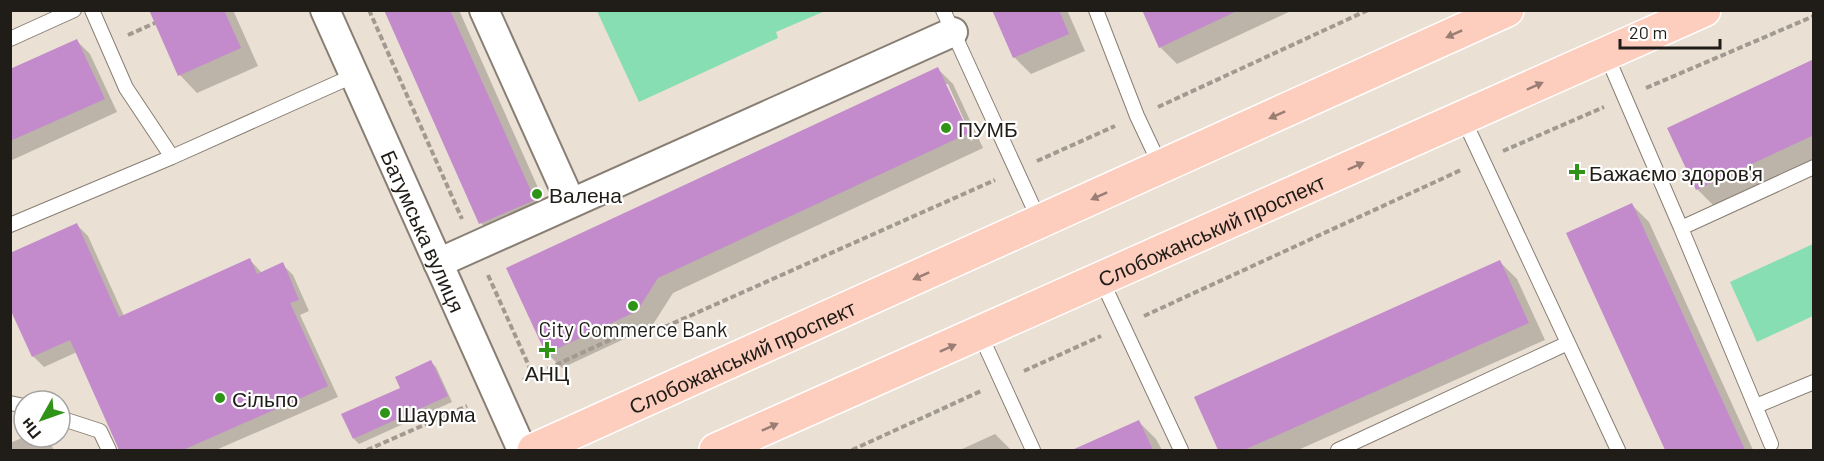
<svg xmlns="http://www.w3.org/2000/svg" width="1824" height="461" font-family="Barlow,sans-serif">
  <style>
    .green { fill: #87deb2 }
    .shadow { fill: #0003; fill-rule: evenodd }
    .building { fill: #c38bcc }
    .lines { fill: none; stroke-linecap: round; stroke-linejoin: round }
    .service-casing { stroke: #887e73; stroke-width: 16 }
    .minor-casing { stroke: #887e73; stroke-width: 32 }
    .primary-casing { stroke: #fff; stroke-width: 36 }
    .path { stroke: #a29a90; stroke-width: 4; stroke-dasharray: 6 3; stroke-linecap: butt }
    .service { stroke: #fff; stroke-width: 14 }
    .minor { stroke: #fff; stroke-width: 28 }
    .primary { stroke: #fdcdbe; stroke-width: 33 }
    .oneway { fill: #9a7d73 }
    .poi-dot { fill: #2e9316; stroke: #fff; stroke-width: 2 }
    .labels { text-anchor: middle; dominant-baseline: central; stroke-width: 4.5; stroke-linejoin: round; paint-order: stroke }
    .poi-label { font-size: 21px; fill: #201c17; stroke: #fff; text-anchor: start }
    .street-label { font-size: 21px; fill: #201c17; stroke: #fff }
  </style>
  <rect width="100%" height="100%" fill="#ebe0d4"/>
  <!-- green -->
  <path class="green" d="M597,11H825L776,32L778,38L639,102Z
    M1813,244V316L1757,342L1730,282Z"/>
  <!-- shadow -->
  <path class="shadow" d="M150,10H233L258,66L197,93L180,75Z
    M386,10H459L551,217L498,240L481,223Z
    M994,10H1067L1085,51L1031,74L1014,57Z
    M1143,10H1293L1177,64L1160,47Z
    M77,41L90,54L117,112L10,161V71Z
    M1814,61V159L1714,206L1697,189Z
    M938,69L953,84L983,148L673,293L652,326L562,368L547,353ZM944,84H948L973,140L971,141Z
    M1632,205L1649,222L1753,450H1666L1568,234Z
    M77,225L88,236L124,316L250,260L262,273L282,264L293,275L309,311L300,315L338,397L216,450H118L119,446L77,352L44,367L33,356Z
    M1500,262L1517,279L1545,340L1298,450H1220L1196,398Z
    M431,362L436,367L452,402L359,444L354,439Z
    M1139,422L1156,439L1162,450H1076Z
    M995,434L1011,450H960Z
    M24,437H46L54,450H10V443Z"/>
  <!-- building -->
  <path class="building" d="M149,10H224L241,48L178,76Z
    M384,10H450L535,200L479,224Z
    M992,10H1059L1069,34L1013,58Z
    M1142,10H1239L1159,48Z
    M77,39L105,99L10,141V69Z
    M1814,59V135L1696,190L1667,128Z
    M938,67L969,133L658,278L637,311L546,354L506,268Z
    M1632,203L1745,450H1665L1566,233Z
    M77,223L119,317L250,258L257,274L283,262L299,300L290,303L328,386L183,450H119L70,340L32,357L10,309V253Z
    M1500,260L1529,323L1244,450H1218L1194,397Z
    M431,360L448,396L353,439L341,414L400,388L395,377Z
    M1139,420L1153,450H1072Z"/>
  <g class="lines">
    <defs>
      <path id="service" d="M92,10L126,88L172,157L355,75
        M943,10L1040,222
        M1096,10L1137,116L1161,167
        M10,39L74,10
        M1606,54L1681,228L1814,167
        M1463,118L1618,450
        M10,225L172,157
        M1681,228L1771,444
        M1101,279L1181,450
        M980,334L1033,450
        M10,403L24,406
        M1756,406L1814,382
        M60,418L100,431L109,450
        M1338,450L1568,343"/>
      <g id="minor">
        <path id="s1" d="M325,10L522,450"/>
        <path d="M484,10L571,203"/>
        <path d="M438,263L953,32"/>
      </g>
      <g id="primary">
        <path id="s2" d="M534,450L1507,10"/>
        <path id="s3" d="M716,450L1704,10"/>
      </g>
    </defs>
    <!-- service casing -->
    <use href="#service" class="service-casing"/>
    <!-- minor casing -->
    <use href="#minor" class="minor-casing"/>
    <!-- primary casing -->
    <use href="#primary" class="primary-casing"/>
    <!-- path -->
    <path class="path" d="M369,10L462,219
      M128,35L155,23
      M1646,88L1814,16
      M1158,107L1368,10
      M1503,151L1604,107
      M1037,161L1115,126
      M488,275L533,375
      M1144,316L1461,170
      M1024,371L1101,336
      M523,380L636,328L667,326L995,180
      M367,450L467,406
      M852,450L981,391"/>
    <!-- service -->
    <use href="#service" class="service"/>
    <!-- minor -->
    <use href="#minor" class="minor"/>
    <!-- primary -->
    <use href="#primary" class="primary"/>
  </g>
  <!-- one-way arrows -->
  <defs><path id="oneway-solid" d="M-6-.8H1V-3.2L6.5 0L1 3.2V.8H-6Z" transform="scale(1.5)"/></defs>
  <g class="oneway">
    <use href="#oneway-solid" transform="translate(1454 34) rotate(156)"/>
    <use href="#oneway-solid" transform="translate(1535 86) rotate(-24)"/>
    <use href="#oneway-solid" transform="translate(1277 115) rotate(156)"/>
    <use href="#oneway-solid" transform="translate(1356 166) rotate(-24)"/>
    <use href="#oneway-solid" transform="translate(1099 196) rotate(156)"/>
    <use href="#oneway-solid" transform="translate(921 276) rotate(156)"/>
    <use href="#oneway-solid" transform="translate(948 348) rotate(-24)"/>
    <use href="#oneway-solid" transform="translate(770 427) rotate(-24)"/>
  </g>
  <!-- markers -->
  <g class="poi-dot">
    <circle cx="946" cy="128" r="6"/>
    <path d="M1574 163h6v6h6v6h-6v6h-6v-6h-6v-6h6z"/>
    <circle cx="537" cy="194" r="6"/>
    <circle cx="633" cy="306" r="6"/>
    <path d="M544 341h6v6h6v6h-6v6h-6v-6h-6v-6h6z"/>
    <circle cx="220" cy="398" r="6"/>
    <circle cx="385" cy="413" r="6"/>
  </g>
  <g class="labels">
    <!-- poi labels -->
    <g class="poi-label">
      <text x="958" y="128">ПУМБ</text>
      <text x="1589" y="172">Бажаємо здоров'я</text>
      <text x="549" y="194">Валена</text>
      <text x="633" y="328" text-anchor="middle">City Commerce Bank</text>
      <text x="547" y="372" text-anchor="middle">АНЦ</text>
      <text x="232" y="398">Сільпо</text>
      <text x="397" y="413">Шаурма</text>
    </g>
    <!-- street labels -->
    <g class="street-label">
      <text stroke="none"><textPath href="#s1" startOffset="242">Батумська вулиця</textPath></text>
      <text stroke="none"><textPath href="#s3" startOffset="542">Слобожанський проспект</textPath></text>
      <text stroke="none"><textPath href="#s2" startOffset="228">Слобожанський проспект</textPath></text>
    </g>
  </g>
  <!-- border -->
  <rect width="1824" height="461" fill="none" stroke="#201c17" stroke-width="24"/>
  <!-- north arrow -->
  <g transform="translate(42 419) rotate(230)"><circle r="28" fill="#ffffff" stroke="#a6a4a2" stroke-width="1.5"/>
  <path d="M0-4.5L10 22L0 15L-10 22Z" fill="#2e9316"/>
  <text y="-9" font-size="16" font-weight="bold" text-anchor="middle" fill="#201c17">Пн</text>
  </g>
  <!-- scale -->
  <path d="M1620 39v9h100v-9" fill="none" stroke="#201c17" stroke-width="3"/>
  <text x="1629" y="39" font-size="18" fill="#201c17" stroke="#ffffff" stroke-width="4.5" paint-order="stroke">20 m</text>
</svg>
